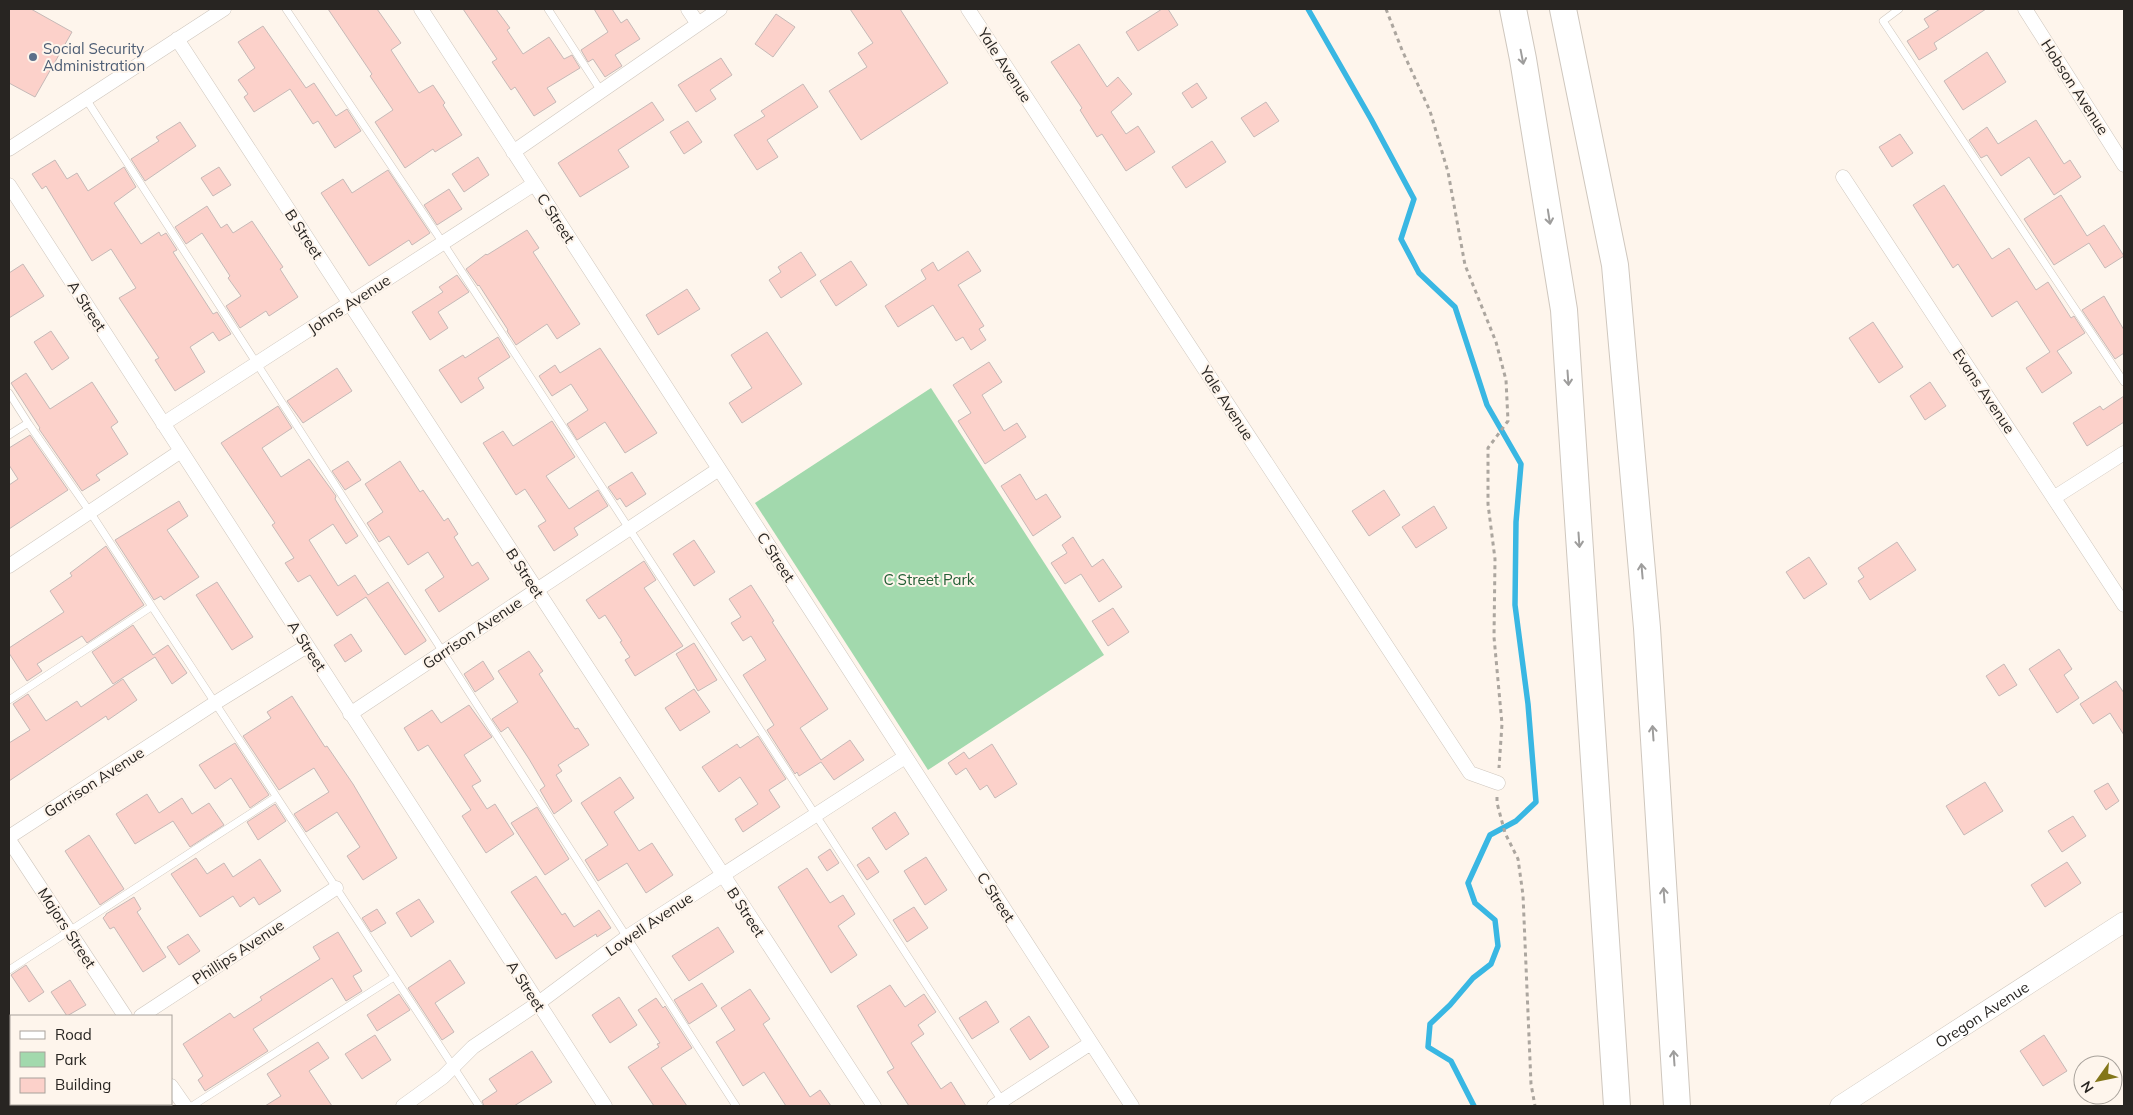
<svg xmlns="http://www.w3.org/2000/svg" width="2133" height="1115" font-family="Mulish,sans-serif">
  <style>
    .green { fill: #a2d9ad }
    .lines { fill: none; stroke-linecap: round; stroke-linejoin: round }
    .stream { stroke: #39b7e3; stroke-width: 5.5 }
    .building { fill: #fcd1ca; stroke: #c6b9b7 }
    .lane-casing { stroke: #cfc7be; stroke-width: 8 }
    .street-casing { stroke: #cfc7be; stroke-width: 15 }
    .secondary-casing { stroke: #cfc7be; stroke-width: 21 }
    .highway-casing { stroke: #cfc7be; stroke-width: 28 }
    .path { stroke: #aca69f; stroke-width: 3; stroke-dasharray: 4 4; stroke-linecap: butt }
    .lane { stroke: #fff; stroke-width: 7 }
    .street { stroke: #fff; stroke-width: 14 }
    .secondary { stroke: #fff; stroke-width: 20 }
    .highway { stroke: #fff; stroke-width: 26 }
    .oneway { stroke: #9e9d9c }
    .service-dot { fill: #5c6f8a; stroke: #fef5ec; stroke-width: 2 }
    .labels { text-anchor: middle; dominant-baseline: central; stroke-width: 4; stroke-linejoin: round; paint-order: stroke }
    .service-label { font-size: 15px; fill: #4e5e75; stroke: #fef5ec; text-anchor: start }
    .street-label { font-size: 15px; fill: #282522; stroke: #fef5ec }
    .park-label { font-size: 15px; fill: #246036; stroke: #fef5ec }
  </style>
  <rect width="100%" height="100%" fill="#fef5ec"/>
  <!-- green -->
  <path class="green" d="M931,388L1104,655L928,770L755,503Z"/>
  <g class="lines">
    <!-- stream -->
    <path class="stream" d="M1308,9L1371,119L1414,199L1401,239L1419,273L1455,307L1487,405L1521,464L1516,522L1515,605L1528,704L1536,802L1516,821L1490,835L1468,883L1475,903L1495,920L1498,946L1491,964L1473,978L1450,1005L1430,1024L1428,1047L1451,1061L1474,1106"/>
  </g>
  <!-- building -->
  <path class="building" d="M9,9H31L72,32L35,97L9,83Z
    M328,9H377L401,43L391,50L419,93L433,85L445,103L443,105L462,135L435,152L433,149L405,168L375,122L393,110L370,76L372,74Z
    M463,9H496L510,28L507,30L523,54L549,37L564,59L572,55L580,68L547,88L556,102L534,116L515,87L511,90L492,62L497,59Z
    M594,9H612L621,23L627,19L640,39L615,55L622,66L605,77L593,59L588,62L581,50L608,32Z
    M850,9H900L948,83L861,140L829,91L867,67L858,53L873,43Z
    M1162,9H1168L1178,25L1138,51L1126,32Z
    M1940,9H1986L1934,43L1937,49L1919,60L1907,41L1929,27L1924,19Z
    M776,14L795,27L773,57L755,44Z
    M263,26L306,88L314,83L336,116L347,109L361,131L335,148L318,121L313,124L290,89L254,112L244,97L248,94L238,80L255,68L238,42Z
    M1079,44L1107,87L1118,77L1132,94L1111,112L1126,134L1138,126L1155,152L1126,171L1102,134L1097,137L1080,110L1082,108L1051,62Z
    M1987,52L2006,82L1963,110L1944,81Z
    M721,58L732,75L710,90L716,99L696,112L678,85Z
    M1197,83L1207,98L1192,108L1182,93Z
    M803,84L818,107L767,140L778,157L757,170L734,135L765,116L761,111Z
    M652,102L664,120L618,150L629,167L580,197L558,163Z
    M1266,102L1279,121L1254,137L1241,118Z
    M2036,120L2064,164L2070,160L2081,177L2054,195L2029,157L2001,176L1987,155L1981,158L1969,140L1987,127L1998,144Z
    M688,121L702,142L684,154L670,132Z
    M180,122L196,146L145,181L131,159L159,141L156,137Z
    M1900,134L1913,153L1892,167L1879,147Z
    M1212,141L1226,162L1186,188L1172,167Z
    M478,157L489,175L464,192L452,174Z
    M55,160L67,179L77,173L88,191L124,167L136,187L114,203L141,244L159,232L161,236L166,233L177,250L173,252L213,314L217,312L231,334L219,341L213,332L190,347L205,372L175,391L155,360L159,358L119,298L136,288L111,249L92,261L46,186L42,189L32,174Z
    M219,167L231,185L213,196L201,178Z
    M388,170L430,233L412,245L409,240L369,266L321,193L343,179L352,193Z
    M1944,185L1992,259L2009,248L2036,290L2048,282L2071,318L2074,316L2085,333L2057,351L2072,373L2042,393L2026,368L2050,352L2017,301L1992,317L1958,264L1953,268L1913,205Z
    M449,189L462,209L437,225L424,205Z
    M2061,195L2087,236L2104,225L2124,256L2105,268L2089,243L2054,265L2024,219Z
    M207,206L221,228L227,224L233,233L252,221L283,267L280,269L298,297L269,316L266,311L240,328L226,306L241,296L228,278L230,276L202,233L186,244L175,227Z
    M527,230L539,248L533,252L580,324L557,339L547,324L516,345L507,331L508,330L479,285L478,286L466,269L486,254L487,255Z
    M968,251L981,271L958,285L984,326L979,329L986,340L971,350L963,337L956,341L933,305L898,327L885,306L926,279L921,270L933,262L938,271Z
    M801,252L816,275L781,298L769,280L781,272L778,267Z
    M851,261L867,285L836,306L820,281Z
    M23,264L44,296L9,318V273Z
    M457,275L469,292L438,312L448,328L430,340L412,312L443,292L439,287Z
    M687,289L700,309L658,335L646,315Z
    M2104,296L2124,330V353L2115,359L2082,310Z
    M1873,322L1903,367L1879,383L1849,338Z
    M51,331L69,358L52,370L34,342Z
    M767,332L802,384L742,423L729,403L752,388L731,355Z
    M498,337L510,357L478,378L484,388L461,403L439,370L463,355L465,358Z
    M600,348L657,433L625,453L605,422L577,440L567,424L588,410L571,384L552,396L539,376L555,365L560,373Z
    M989,362L1002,382L982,395L1004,431L1017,423L1026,437L985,464L958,421L971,413L953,385Z
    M337,368L352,391L303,423L287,401Z
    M26,373L50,409L92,382L118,422L111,427L128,454L96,475L100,480L82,491L39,429L40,428L11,383Z
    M1930,382L1946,406L1925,420L1910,396Z
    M2124,396V422L2087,446L2073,423L2100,406L2103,410Z
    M278,406L292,428L262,448L281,477L309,459L336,496L335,499L358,536L346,544L333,524L309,540L338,586L355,575L368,595L388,582L426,640V641L405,655L366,597L337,616L310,575L298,582L285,563L294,558L272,525L275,523L221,443Z
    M552,421L575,457L546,476L569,509L598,490L608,506L574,528L578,535L554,551L538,526L546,521L525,489L516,495L483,443L503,431L513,446Z
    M30,435L68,490L9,529V485L18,479L9,465V448Z
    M348,461L361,480L345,490L332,471Z
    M400,461L420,492L423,490L444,521L448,518L458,534L454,537L472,566L478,562L489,579L439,612L425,590L444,577L428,552L408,565L389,536L379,542L367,523L383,512L365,484Z
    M632,472L646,494L626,507L620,498L617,500L608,487Z
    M1020,474L1036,500L1046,494L1061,517L1033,536L1001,486Z
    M1384,490L1400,515L1369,536L1352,511Z
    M179,501L188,516L167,530L199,577L164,600L161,596L154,600L115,540Z
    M1434,506L1447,528L1416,548L1402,527Z
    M1073,537L1092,567L1103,559L1122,587L1099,602L1081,574L1065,584L1051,563L1067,553L1062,545Z
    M694,540L715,572L694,586L673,554Z
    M1897,542L1916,570L1870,600L1858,581L1864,577L1858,568Z
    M106,546L144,605L87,643L82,636L37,664L42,671L27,681L9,653V648L64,612L50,591L72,576L70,573Z
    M1809,557L1827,584L1804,599L1786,572Z
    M644,561L656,580L644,588L683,646L635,676L625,660L630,657L620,642L622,641L605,615L599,619L586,600Z
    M217,582L253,637L232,650L196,595Z
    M751,585L774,621L772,622L828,709L800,728L821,760L850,740L864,760L834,780L821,762L799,776L797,772L795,774L767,730L774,725L743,675L766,660L751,636L743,641L731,623L741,617L729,599Z
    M1113,608L1129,632L1108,646L1092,621Z
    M133,625L153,655L168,645L187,673L172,684L155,657L113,684L92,652Z
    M351,634L362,651L345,662L334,645Z
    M694,643L717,680L698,691L676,654Z
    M2059,649L2072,669L2064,675L2079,698L2057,713L2029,669Z
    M529,651L543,671L539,674L575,729L578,728L589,745L558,765L562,771L556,775L572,801L554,814L540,790L545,786L529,759L508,727L501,732L492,719L518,702L498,671Z
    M483,661L494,679L475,692L464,674Z
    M2004,664L2017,685L1999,696L1986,676Z
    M123,679L137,700L108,720L106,716L9,781V743L30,730L13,704L28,694L46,721L77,701L81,707Z
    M2116,681L2124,693V735L2110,713L2093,724L2080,704Z
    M694,689L710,712L680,731L665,708Z
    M292,696L325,747L327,746L353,784L397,858L363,880L347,856L360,847L337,812L306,832L294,814L329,792L314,768L279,790L243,736L271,718L267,712Z
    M469,705L492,737L464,755L481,781L472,786L487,809L495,804L514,834L486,853L462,816L471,810L428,745L418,751L404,728L432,710L441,723Z
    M758,736L786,779L769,790L780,807L743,832L735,819L758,804L740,777L719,792L702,767L737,744L740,748Z
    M235,743L269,795L250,808L231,778L215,789L199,765Z
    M992,744L1017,784L995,798L987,785L980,790L966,768L956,775L948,763L964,752L969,759Z
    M620,777L634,798L614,812L639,851L652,843L673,875L646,893L627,863L598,881L585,860L608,845L581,803Z
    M1985,782L2003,811L1964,835L1946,806Z
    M2108,783L2119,801L2106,810L2094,791Z
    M147,794L159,813L182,798L192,814L209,803L224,825L190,847L173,821L135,844L116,814Z
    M275,804L286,821L258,840L247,822Z
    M537,807L569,859L545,875L511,823Z
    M895,812L909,834L886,850L872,828Z
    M2073,816L2086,836L2062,852L2048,831Z
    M89,835L124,889L100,905L65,851Z
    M830,849L839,863L827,871L818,857Z
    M869,857L879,872L867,880L857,865Z
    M926,857L947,890L925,905L904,871Z
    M196,858L207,874L224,863L233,877L260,859L281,891L259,905L254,897L240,907L233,896L200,917L171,874Z
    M2067,862L2081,883L2045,907L2031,885Z
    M807,868L830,903L843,895L855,914L838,926L857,955L831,973L778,887Z
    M536,876L562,915L565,913L574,927L599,910L611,928L597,937L596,934L556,959L511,892Z
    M134,897L141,909L137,912L166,957L143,972L114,927L110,929L103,918L106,915V914Z
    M419,899L434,922L411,937L396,913Z
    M914,907L928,928L907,942L893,920Z
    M377,909L386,923L371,932L362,918Z
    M718,927L734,952L689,981L672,956Z
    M338,932L362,971L353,976L362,991L346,1001L332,978L253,1029L268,1051L205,1091L198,1080L203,1076L183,1044L230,1013L234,1018L262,1000L260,997L320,959L313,947Z
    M188,934L200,951L179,965L167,947Z
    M450,960L465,983L435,1003L454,1032L442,1040L408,988Z
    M26,965L44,992L29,1002L11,975Z
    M70,980L86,1005L67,1016L51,992Z
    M702,983L717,1006L689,1024L674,1000Z
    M890,985L905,1007L924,994L936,1012L918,1025L924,1034L911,1043L941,1089L951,1082L966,1106H909L887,1072L894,1068L857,1006Z
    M750,989L770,1019L763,1024L810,1097L820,1090L831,1106H786L764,1072L743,1086L716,1042L735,1030L721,1008Z
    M399,994L410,1010L377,1031L367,1015Z
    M619,997L637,1025L610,1043L592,1015Z
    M656,998L663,1008L665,1006L692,1048L661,1068L687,1106H654L628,1067L659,1047L657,1044L660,1043L638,1010Z
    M986,1001L999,1022L972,1039L959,1018Z
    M1029,1016L1049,1047L1030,1060L1010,1029Z
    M375,1035L391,1060L362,1079L345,1054Z
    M2044,1035L2067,1071L2043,1086L2020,1051Z
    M318,1042L329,1058L309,1071L332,1106H265L281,1096L267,1074Z
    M532,1051L552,1082L514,1106H484L482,1101L497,1091L489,1079Z"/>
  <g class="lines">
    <defs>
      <path id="lane" d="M286,9L443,243L1002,1101
        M548,9L601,91
        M1899,9L1883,21L2124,382
        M86,99L736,1106
        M9,393L28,423L9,435
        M28,423L90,512L479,1106
        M9,700L151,607
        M9,970L276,797
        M192,1106L394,977"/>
      <path id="street" d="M421,9L1132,1106
        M688,9L698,24
        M968,9L1470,773L1498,783
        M2025,9L2124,165
        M177,39L874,1106
        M9,149L224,9
        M513,152L720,9
        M1843,177L2124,605
        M9,185L605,1106
        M163,424L534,184
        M2055,497L2124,453
        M9,566L181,451
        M350,714L719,469
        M9,837L215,703L307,646
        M9,840L125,1016
        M141,1016L336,888
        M171,1086L185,1106
        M9,1101L11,1100
        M403,1106L443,1077L473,1047L537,1004L627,937L905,757
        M994,1106L1091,1043"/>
      <g id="secondary">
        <path id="s1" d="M1840,1106L2124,922"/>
      </g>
      <path id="highway" d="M1513,9L1523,59L1564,310L1617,1106
        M1563,9L1615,265L1647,628L1677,1106"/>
    </defs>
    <!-- lane casing -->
    <use href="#lane" class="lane-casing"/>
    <!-- street casing -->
    <use href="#street" class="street-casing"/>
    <!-- secondary casing -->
    <use href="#secondary" class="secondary-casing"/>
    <!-- highway casing -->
    <use href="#highway" class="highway-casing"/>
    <!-- path -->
    <path class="path" d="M1386,9L1402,50L1430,111L1448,172L1465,265L1496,342L1506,380L1508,421L1488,448V504L1495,559L1494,637L1502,724L1499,768
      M1497,797V803L1505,833L1518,859L1523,895L1531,1084L1535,1106"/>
    <!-- lane -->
    <use href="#lane" class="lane"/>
    <!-- street -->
    <use href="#street" class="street"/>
    <!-- secondary -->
    <use href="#secondary" class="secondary"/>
    <!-- highway -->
    <use href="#highway" class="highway"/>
  </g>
  <!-- one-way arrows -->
  <defs><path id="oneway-shaft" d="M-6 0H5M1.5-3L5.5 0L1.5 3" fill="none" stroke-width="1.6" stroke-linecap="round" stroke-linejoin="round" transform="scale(1.25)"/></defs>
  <g class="oneway">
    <use href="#oneway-shaft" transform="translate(1522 57) rotate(79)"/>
    <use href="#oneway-shaft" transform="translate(1549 217) rotate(81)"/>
    <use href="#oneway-shaft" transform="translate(1568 378) rotate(86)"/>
    <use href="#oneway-shaft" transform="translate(1579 540) rotate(86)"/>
    <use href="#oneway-shaft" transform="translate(1642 571) rotate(-95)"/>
    <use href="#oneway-shaft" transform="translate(1653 733) rotate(-94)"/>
    <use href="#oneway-shaft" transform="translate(1664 895) rotate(-94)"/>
    <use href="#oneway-shaft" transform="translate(1674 1058) rotate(-94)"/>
  </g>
  <!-- markers -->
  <circle class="service-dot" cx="33" cy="57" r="5"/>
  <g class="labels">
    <!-- service labels -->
    <g class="service-label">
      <text x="43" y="48">Social Security<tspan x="43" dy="17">Administration</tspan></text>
    </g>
    <!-- street labels -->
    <g class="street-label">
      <text transform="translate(1005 65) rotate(57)">Yale Avenue</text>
      <text transform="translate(2075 87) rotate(57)">Hobson Avenue</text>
      <text transform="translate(556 218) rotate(57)">C Street</text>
      <text transform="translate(304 234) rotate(57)">B Street</text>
      <text transform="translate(349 304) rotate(-33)">Johns Avenue</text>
      <text transform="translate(87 306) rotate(57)">A Street</text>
      <text transform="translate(1984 391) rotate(56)">Evans Avenue</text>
      <text transform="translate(1227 403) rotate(57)">Yale Avenue</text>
      <text transform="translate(776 557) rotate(57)">C Street</text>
      <text transform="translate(525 573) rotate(57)">B Street</text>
      <text transform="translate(472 633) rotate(-34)">Garrison Avenue</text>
      <text transform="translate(307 646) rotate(57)">A Street</text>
      <text transform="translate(94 782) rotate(-33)">Garrison Avenue</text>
      <text transform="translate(996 897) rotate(57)">C Street</text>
      <text transform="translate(746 912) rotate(57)">B Street</text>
      <text transform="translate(649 924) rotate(-34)">Lowell Avenue</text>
      <text transform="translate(67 928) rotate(57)">Majors Street</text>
      <text transform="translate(238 952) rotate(-33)">Phillips Avenue</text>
      <text transform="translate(526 986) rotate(57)">A Street</text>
      <text stroke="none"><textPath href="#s1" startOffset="169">Oregon Avenue</textPath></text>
    </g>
    <!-- park labels -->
    <g class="park-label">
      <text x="929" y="579">C Street Park</text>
    </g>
  </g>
  <!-- border -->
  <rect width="2133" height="1115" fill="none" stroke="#282522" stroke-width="20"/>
  <!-- legend -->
  <rect x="10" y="1015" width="162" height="90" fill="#fef5ec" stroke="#a8a29b"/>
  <rect x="20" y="1031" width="25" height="8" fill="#ffffff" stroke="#a8a29b"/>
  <text x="55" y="1040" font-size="15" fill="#282522">Road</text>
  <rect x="20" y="1052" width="25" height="15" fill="#a2d9ad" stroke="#a8a29b"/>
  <text x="55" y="1065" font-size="15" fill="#282522">Park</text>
  <rect x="20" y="1078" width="25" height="15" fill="#fcd1ca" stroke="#a8a29b"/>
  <text x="55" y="1090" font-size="15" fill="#282522">Building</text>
  <!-- north arrow -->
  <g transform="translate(2098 1080) rotate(237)"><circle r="24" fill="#fef5ec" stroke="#a8a29b"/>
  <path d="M0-4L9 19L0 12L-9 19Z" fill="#837619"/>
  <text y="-8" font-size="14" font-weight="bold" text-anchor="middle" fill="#282522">N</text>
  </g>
</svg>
